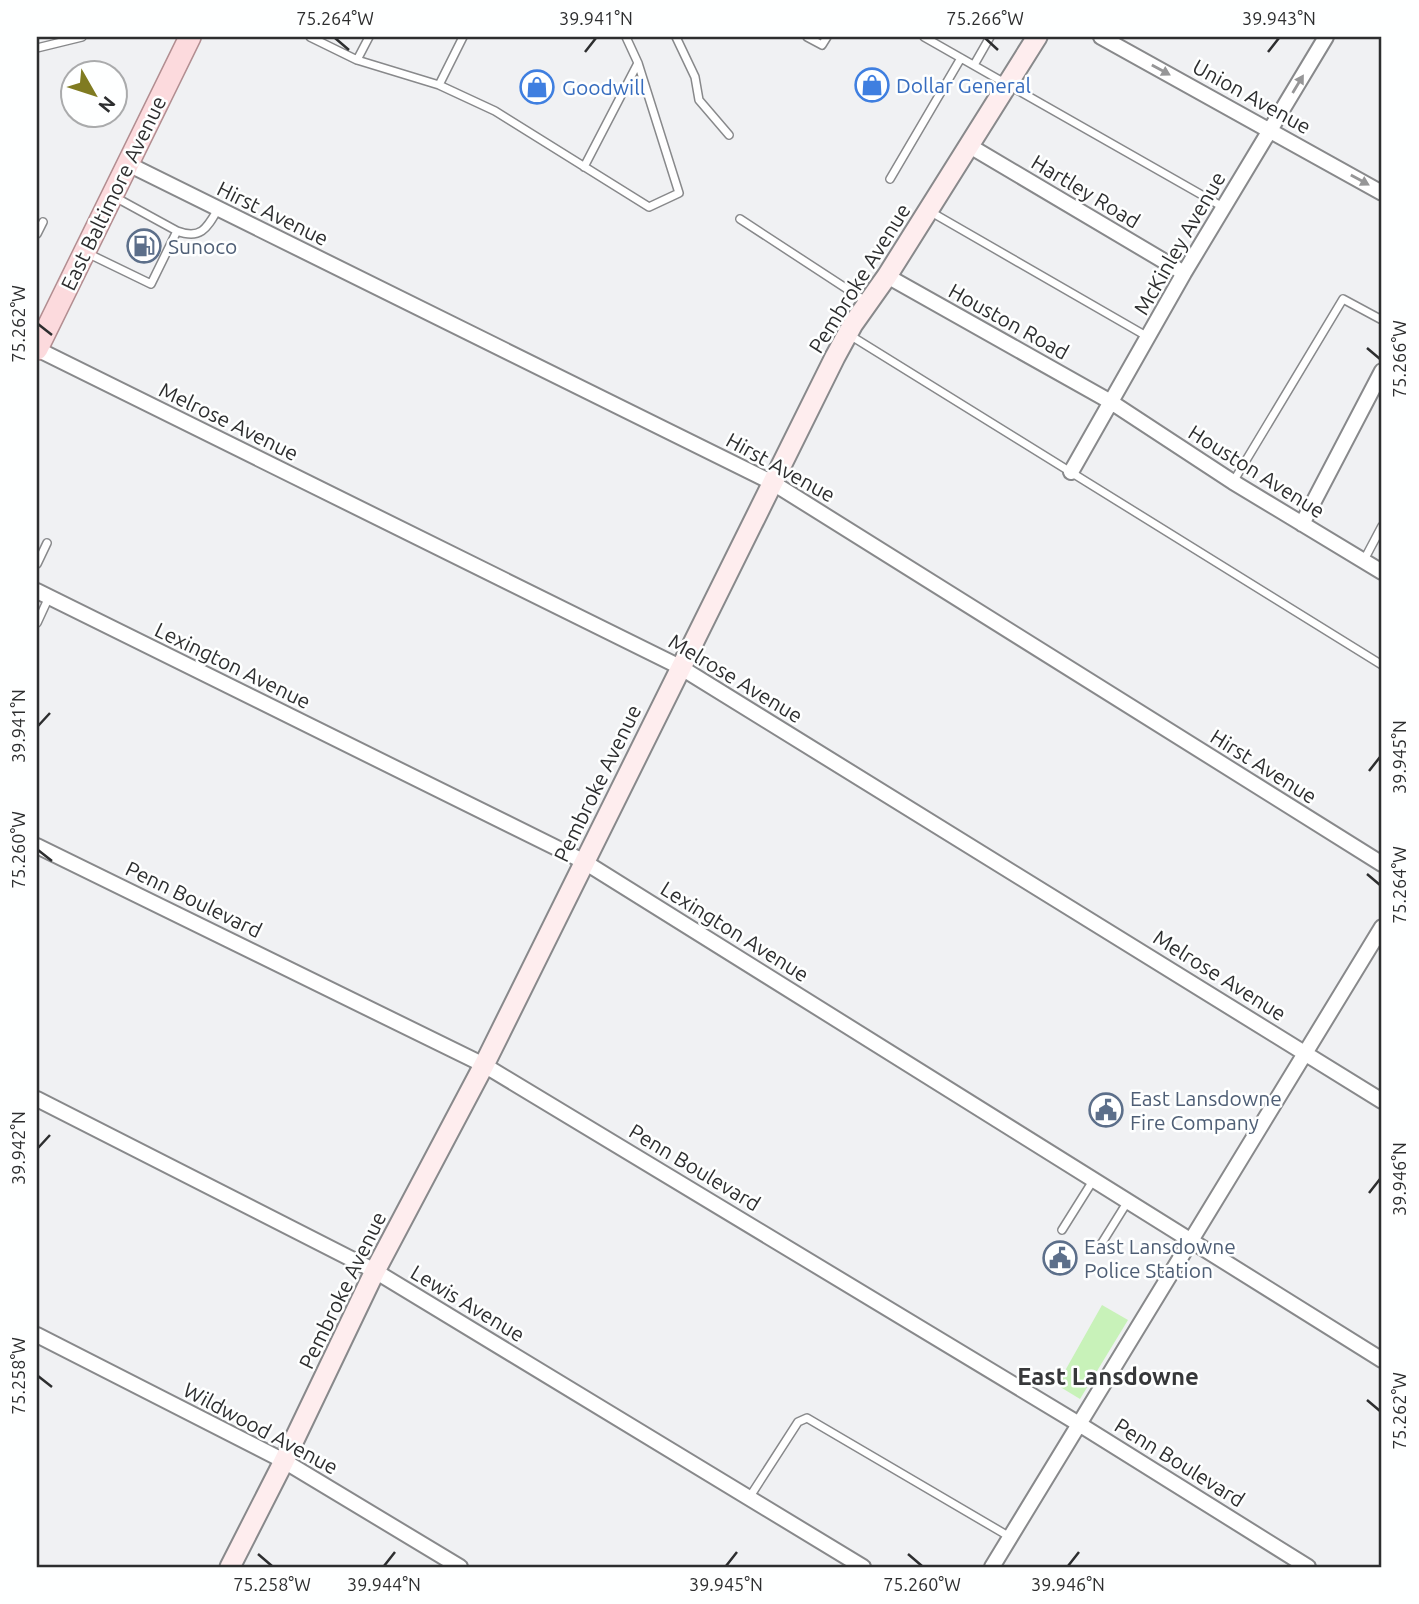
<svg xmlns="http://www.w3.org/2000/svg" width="1419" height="1604" font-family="Ubuntu,sans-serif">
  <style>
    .green { fill: #c8f2b9 }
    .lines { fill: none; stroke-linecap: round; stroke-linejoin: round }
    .lane-casing { stroke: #88898b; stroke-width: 10 }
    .street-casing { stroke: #88898b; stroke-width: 18 }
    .secondary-casing { stroke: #88898b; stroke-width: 23 }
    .primary-casing { stroke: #b28e91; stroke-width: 24 }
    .lane { stroke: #fff; stroke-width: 7 }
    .street { stroke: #fff; stroke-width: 14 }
    .secondary { stroke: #feedee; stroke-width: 19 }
    .primary { stroke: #fcdadd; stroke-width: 21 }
    .oneway { fill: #969697 }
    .ticks { fill: none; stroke: #2d2e2f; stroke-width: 2.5 }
    .labels { text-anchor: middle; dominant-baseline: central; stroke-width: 5; stroke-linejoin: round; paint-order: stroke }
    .shop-label { font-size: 21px; fill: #366cbe; stroke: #feffff; text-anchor: start }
    .street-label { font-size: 21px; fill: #2d2e2f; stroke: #feffff }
    .service-label { font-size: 21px; fill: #4e5e75; stroke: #feffff; text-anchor: start }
    .quarter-label { font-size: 24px; font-weight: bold; fill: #37383a; stroke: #feffff }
    .neatline { fill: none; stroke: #2d2e2f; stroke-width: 2.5 }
    .ticks-label { font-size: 18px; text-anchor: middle; fill: #2d2e2f }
  </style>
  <rect width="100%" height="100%" fill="#f0f1f3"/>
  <!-- green -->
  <path class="green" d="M1102,1305L1128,1320L1080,1399L1057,1385Z"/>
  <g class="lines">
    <defs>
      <path id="lane" d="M310,37L357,60L439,85L463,37
        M676,37L695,77L699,100L729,135
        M807,37L822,45L827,37
        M924,37L1223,207
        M37,48L82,37
        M357,60L369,37
        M974,65L990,37
        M439,85L495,111L649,207L679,193L638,63L626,37
        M584,167L638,63
        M890,179L961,58
        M931,212L1148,337
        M740,219L867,302
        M177,231C201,240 207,228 218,209
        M37,234L43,222
        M85,252L151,284L177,231L113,196
        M848,334L1382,665
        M1233,482L1343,299L1382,320
        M1364,560L1382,526
        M37,564L47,543
        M37,623L49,597
        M1062,1230L1094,1179
        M1100,1246L1128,1201
        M749,1498L798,1422L807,1418L1010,1537"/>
      <path id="street" d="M1101,37L1382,193
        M968,145L1184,273
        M128,164L773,483L1382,864
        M887,276L1111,402L1233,482L1382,572
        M37,349L680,667L1382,1101
        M1071,472L1184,273L1326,37
        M1302,524L1382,371
        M37,591L583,861L1382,1360
        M37,846L484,1065L1079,1424L1308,1567
        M37,1099L375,1271L863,1567
        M37,1335L284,1461L460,1567
        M992,1567L1382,927"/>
      <path id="secondary" d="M230,1567L284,1461L375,1271L484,1065L835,357L853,324L887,276L1037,37"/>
      <path id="primary" d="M37,349L190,37"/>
    </defs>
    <!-- lane casing -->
    <use href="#lane" class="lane-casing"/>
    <!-- street casing -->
    <use href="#street" class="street-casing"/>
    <!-- secondary casing -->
    <use href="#secondary" class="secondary-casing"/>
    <!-- primary casing -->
    <use href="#primary" class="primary-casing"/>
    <!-- lane -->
    <use href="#lane" class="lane"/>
    <!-- street -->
    <use href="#street" class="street"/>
    <!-- secondary -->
    <use href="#secondary" class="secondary"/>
    <!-- primary -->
    <use href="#primary" class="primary"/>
  </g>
  <!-- one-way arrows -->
  <defs><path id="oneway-solid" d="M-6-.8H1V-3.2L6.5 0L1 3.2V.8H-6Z" transform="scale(1.75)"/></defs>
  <g class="oneway">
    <use href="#oneway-solid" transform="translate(1161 70) rotate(29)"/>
    <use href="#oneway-solid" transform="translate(1298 84) rotate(-59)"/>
    <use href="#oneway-solid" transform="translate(1360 180) rotate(29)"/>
  </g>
  <!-- ticks -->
  <path class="ticks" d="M335,38L349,50M985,38L998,50M585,52L596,38M1268,52L1279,38M38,324L52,335M1367,348L1380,359M38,726L50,713M1369,771L1380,757M38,850L52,861M1367,874L1380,885M38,1148L50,1135M1369,1193L1380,1179M38,1376L52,1387M1367,1400L1380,1411M258,1554L272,1566M908,1554L922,1566M384,1566L395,1552M726,1566L737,1552M1068,1566L1079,1552"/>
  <!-- icons -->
  <defs>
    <symbol id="shop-ring" viewBox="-11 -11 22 22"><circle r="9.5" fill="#feffff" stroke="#3f7fe0" stroke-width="1.5"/><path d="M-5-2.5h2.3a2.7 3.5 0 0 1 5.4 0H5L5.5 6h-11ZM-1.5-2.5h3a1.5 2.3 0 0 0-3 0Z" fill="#3f7fe0"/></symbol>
    <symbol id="fuel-ring" viewBox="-11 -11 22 22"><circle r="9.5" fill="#feffff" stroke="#5c6f8a" stroke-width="1.5"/><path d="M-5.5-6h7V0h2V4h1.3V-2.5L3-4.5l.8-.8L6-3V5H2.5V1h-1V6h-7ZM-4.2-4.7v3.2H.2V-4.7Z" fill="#5c6f8a"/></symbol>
    <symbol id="civic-ring" viewBox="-11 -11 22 22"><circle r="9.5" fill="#feffff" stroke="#5c6f8a" stroke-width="1.5"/><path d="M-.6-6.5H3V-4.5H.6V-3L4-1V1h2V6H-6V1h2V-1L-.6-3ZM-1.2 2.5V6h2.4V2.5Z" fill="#5c6f8a"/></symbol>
  </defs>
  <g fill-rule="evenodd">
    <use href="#shop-ring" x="853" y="66" width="38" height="38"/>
    <use href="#shop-ring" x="518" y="68" width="38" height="38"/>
    <use href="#fuel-ring" x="125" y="227" width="38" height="38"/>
    <use href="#civic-ring" x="1087" y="1091" width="38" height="38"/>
    <use href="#civic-ring" x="1041" y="1239" width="38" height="38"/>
  </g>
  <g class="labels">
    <!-- shop labels -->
    <g class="shop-label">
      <text x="896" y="85">Dollar General</text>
      <text x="562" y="87">Goodwill</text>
    </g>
    <!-- street labels -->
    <g class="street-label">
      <text transform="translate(1252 96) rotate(29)">Union Avenue</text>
      <text transform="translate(1086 191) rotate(31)">Hartley Road</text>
      <text transform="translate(113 193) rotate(-64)">East Baltimore Avenue</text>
      <text transform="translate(273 213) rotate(26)">Hirst Avenue</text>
      <text transform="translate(1179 243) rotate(-60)">McKinley Avenue</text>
      <text transform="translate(859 278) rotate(-58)">Pembroke Avenue</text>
      <text transform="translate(1009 321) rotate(29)">Houston Road</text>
      <text transform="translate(229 421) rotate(26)">Melrose Avenue</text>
      <text transform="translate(781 467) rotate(29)">Hirst Avenue</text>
      <text transform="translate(1257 471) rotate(32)">Houston Avenue</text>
      <text transform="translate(233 665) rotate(26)">Lexington Avenue</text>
      <text transform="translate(736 678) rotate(31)">Melrose Avenue</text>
      <text transform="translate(1264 766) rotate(32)">Hirst Avenue</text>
      <text transform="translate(597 783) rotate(-64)">Pembroke Avenue</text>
      <text transform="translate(194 899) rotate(26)">Penn Boulevard</text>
      <text transform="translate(735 931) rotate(32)">Lexington Avenue</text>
      <text transform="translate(1220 975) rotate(32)">Melrose Avenue</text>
      <text transform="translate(695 1167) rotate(31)">Penn Boulevard</text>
      <text transform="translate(342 1290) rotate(-64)">Pembroke Avenue</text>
      <text transform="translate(468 1303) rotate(31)">Lewis Avenue</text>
      <text transform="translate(261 1428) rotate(28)">Wildwood Avenue</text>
      <text transform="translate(1180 1462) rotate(32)">Penn Boulevard</text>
    </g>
    <!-- service labels -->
    <g class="service-label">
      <text x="168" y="246">Sunoco</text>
      <text x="1130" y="1098">East Lansdowne<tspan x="1130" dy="24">Fire Company</tspan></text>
      <text x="1084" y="1246">East Lansdowne<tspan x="1084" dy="24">Police Station</tspan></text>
    </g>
    <!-- quarter labels -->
    <g class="quarter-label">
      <text x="1108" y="1376">East Lansdowne</text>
    </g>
  </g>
  <!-- border -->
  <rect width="1419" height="1604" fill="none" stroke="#feffff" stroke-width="77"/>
  <!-- north arrow -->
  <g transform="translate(94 94) rotate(129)"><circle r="33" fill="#feffff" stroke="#aaabac" stroke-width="2"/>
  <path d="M0-5L12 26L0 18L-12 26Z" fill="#807b21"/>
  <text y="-10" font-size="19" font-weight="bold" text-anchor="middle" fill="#2d2e2f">N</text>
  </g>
  <rect x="38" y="38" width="1342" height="1528" class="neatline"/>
  <g class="ticks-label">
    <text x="335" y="25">75.264°W</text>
    <text x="596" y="25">39.941°N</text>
    <text x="985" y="25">75.266°W</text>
    <text x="1279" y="25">39.943°N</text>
    <text transform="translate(19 324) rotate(-90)" y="6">75.262°W</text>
    <text transform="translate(1400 359) rotate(-90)" y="6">75.266°W</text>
    <text transform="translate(19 726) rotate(-90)" y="6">39.941°N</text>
    <text transform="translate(1400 757) rotate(-90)" y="6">39.945°N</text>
    <text transform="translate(19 850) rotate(-90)" y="6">75.260°W</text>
    <text transform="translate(1400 885) rotate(-90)" y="6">75.264°W</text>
    <text transform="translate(19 1148) rotate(-90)" y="6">39.942°N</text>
    <text transform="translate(1400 1179) rotate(-90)" y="6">39.946°N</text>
    <text transform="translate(19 1376) rotate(-90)" y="6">75.258°W</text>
    <text transform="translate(1400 1411) rotate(-90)" y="6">75.262°W</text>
    <text x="272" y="1591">75.258°W</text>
    <text x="384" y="1591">39.944°N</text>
    <text x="726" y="1591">39.945°N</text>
    <text x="922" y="1591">75.260°W</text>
    <text x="1068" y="1591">39.946°N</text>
  </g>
</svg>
